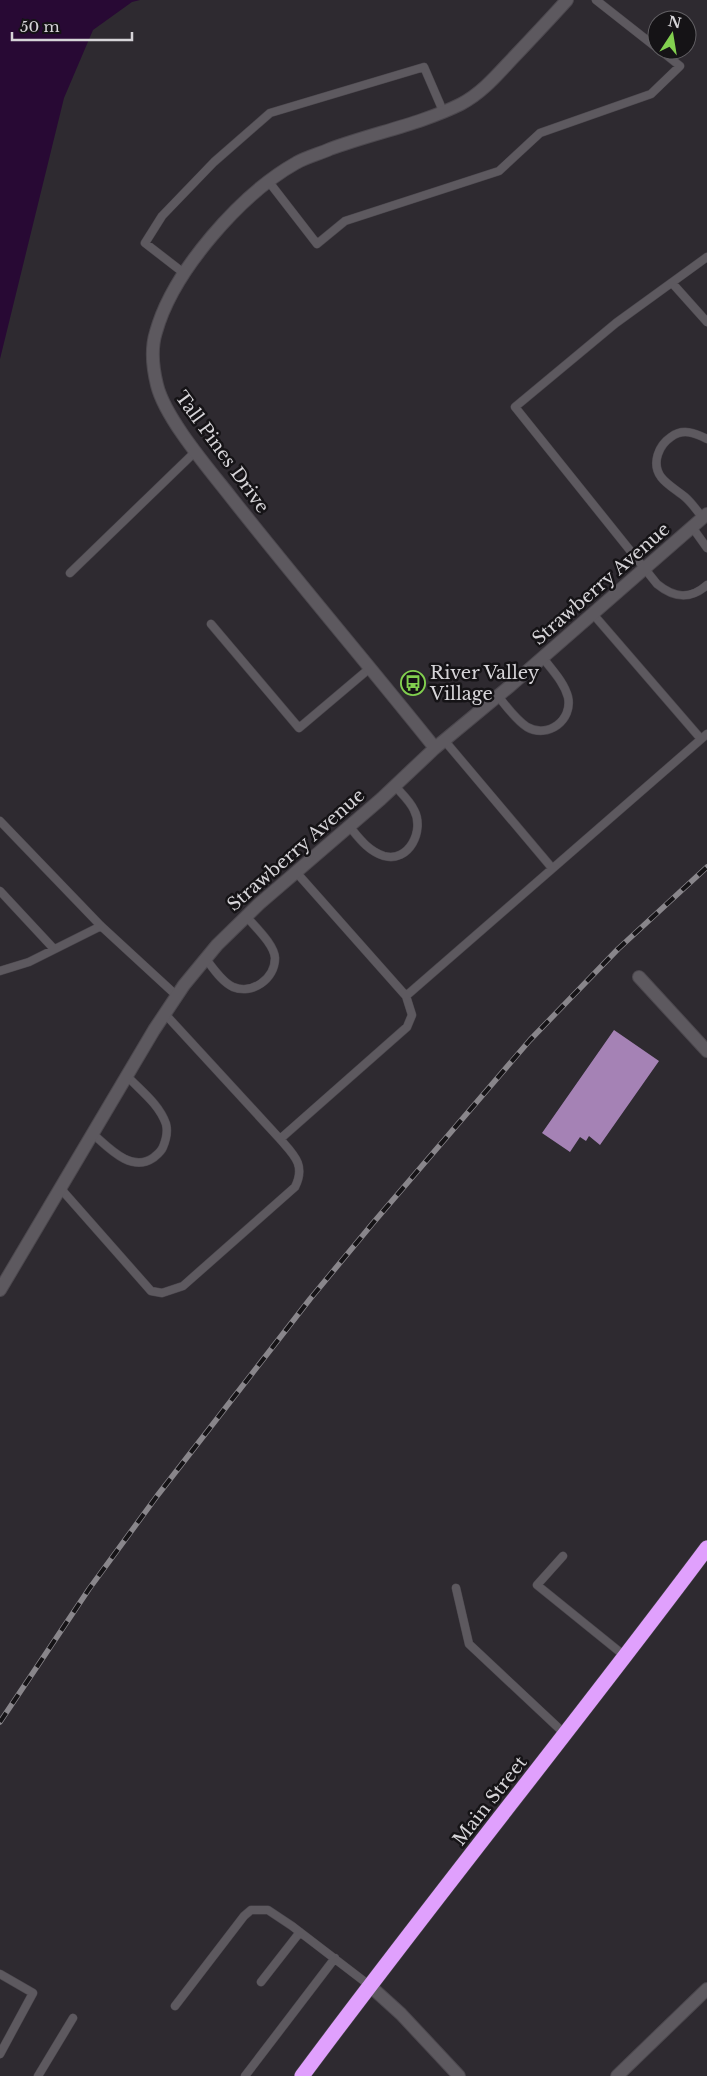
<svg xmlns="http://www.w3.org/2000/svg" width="707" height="2076" font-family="'Libre Baskerville',serif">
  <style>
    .water { fill: #280934 }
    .building { fill: #a582b5 }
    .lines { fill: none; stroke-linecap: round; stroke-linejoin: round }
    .lane-casing { stroke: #4c484e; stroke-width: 9 }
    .street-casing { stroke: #4c484e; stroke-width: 14 }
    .highway-casing { stroke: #4c484e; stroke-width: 16 }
    .lane { stroke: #5d595f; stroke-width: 8 }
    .street { stroke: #5d595f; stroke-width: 12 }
    .highway { stroke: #e0a0fd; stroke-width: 15 }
    .rail-casing { stroke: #89868b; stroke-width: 5.5 }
    .rail { stroke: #151316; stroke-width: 4; stroke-dasharray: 11; stroke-linecap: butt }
    .labels { text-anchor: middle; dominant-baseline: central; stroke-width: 5; stroke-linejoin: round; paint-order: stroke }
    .street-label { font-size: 18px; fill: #d6d4d8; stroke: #151316 }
    .poi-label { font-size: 18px; fill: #d6d4d8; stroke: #151316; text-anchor: start }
  </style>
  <rect width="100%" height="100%" fill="#2e2a30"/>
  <!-- water -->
  <path class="water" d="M0,0H140L132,2L93,30L64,98L0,359Z"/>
  <!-- building -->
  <path class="building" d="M614,1030L659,1061L600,1145L589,1136L586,1141L580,1137L570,1152L542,1133Z"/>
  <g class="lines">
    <defs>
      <path id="lane" d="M596,0L657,48
        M269,182L317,244L345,221L499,171L540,133L651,94L680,66L660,50
        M707,257L616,323L515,407L657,584C674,598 690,600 707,585
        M185,274L145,243L162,216L214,162L270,113L424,67L443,111
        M673,284L707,322
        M703,518C697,511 692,503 685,497C678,491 667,485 661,477C651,463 659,445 671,437C683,428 695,433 707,439
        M692,527L707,548
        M70,573L196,451
        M593,614L701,739
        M211,624L299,728L370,668
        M498,696C507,707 515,719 527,727C548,739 573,720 568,697C564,682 552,670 543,658
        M444,740L552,868
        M0,821L101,926L177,996
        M349,826C359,838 368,851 384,856C409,863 425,830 414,810C410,801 401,793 395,786
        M296,872L406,996
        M0,891L54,949
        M206,959C213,968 222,982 233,987C252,995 275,979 275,958C274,944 255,927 246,916
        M0,971L29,962L101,926
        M165,1014L280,1139
        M93,1134C108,1147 131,1173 153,1158C158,1154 161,1152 163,1147C166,1140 168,1132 166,1124C159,1104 141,1091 127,1076
        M61,1189L151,1291L162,1293L183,1286L295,1187C306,1165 294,1155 280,1139L407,1027L412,1015L406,996L707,734
        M563,1556L537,1585L626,1657
        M456,1588L469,1644L566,1735
        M0,1974L33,1993L0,2054
        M261,1982L300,1932
        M175,2006L244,1916L251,1910H268L292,1926L369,1985
        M38,2076L73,2018
        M245,2076L335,1958"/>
      <path id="street" d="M435,748C367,663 297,581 230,496C208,468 165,418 157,385C153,369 151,348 156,332C173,271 241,194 296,163C306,157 319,154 330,149C373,133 421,124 461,104C482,93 497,75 513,58C531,39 549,20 567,0
        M639,977L707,1051
        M0,1290L154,1030L184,985L217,945L259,904L381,799L435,748L510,686L707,514
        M369,1985L401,2014L459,2076
        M617,2076L707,1989"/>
      <path id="highway" d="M302,2076C434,1898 574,1726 707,1548"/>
    </defs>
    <!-- lane casing -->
    <use href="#lane" class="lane-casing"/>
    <!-- street casing -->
    <use href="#street" class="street-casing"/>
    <!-- highway casing -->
    <use href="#highway" class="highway-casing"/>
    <!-- lane -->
    <use href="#lane" class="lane"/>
    <!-- street -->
    <use href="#street" class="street"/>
    <!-- highway -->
    <use href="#highway" class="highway"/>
    <defs>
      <path id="rail" d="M0,1722L89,1589L157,1496L310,1299L373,1223L530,1040L618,949L707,867"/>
    </defs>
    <!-- rail casing -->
    <use href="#rail" class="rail-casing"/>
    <!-- rail -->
    <use href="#rail" class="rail"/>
  </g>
  <!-- icons -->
  <defs>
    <symbol id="bus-ring" viewBox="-11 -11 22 22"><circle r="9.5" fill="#151316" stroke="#82d04f" stroke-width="1.5"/><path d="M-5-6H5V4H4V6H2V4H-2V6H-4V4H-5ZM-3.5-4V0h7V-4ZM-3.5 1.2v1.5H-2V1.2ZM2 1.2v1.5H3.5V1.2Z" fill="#82d04f"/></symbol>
  </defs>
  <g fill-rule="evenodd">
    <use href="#bus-ring" x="399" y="669" width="28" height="28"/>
  </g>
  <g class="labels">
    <!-- street labels -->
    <g class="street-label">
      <text transform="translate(222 452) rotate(54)">Tall Pines Drive</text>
      <text transform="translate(601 584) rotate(-41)">Strawberry Avenue</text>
      <text transform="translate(296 850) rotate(-41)">Strawberry Avenue</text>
      <text transform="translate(490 1801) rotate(-52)">Main Street</text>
    </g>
    <!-- poi labels -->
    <g class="poi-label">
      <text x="430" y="673">River Valley<tspan x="430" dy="21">Village</tspan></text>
    </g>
  </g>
  <!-- north arrow -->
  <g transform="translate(672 35) rotate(12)"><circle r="24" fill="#151316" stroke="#626064"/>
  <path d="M0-4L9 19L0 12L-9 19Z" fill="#82d04f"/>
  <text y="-8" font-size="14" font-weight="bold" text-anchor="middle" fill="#d6d4d8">N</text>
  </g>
  <!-- scale -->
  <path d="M12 32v8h120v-8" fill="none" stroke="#d6d4d8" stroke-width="2.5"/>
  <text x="20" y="32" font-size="15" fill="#d6d4d8" stroke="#151316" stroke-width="4" paint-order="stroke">50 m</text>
</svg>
